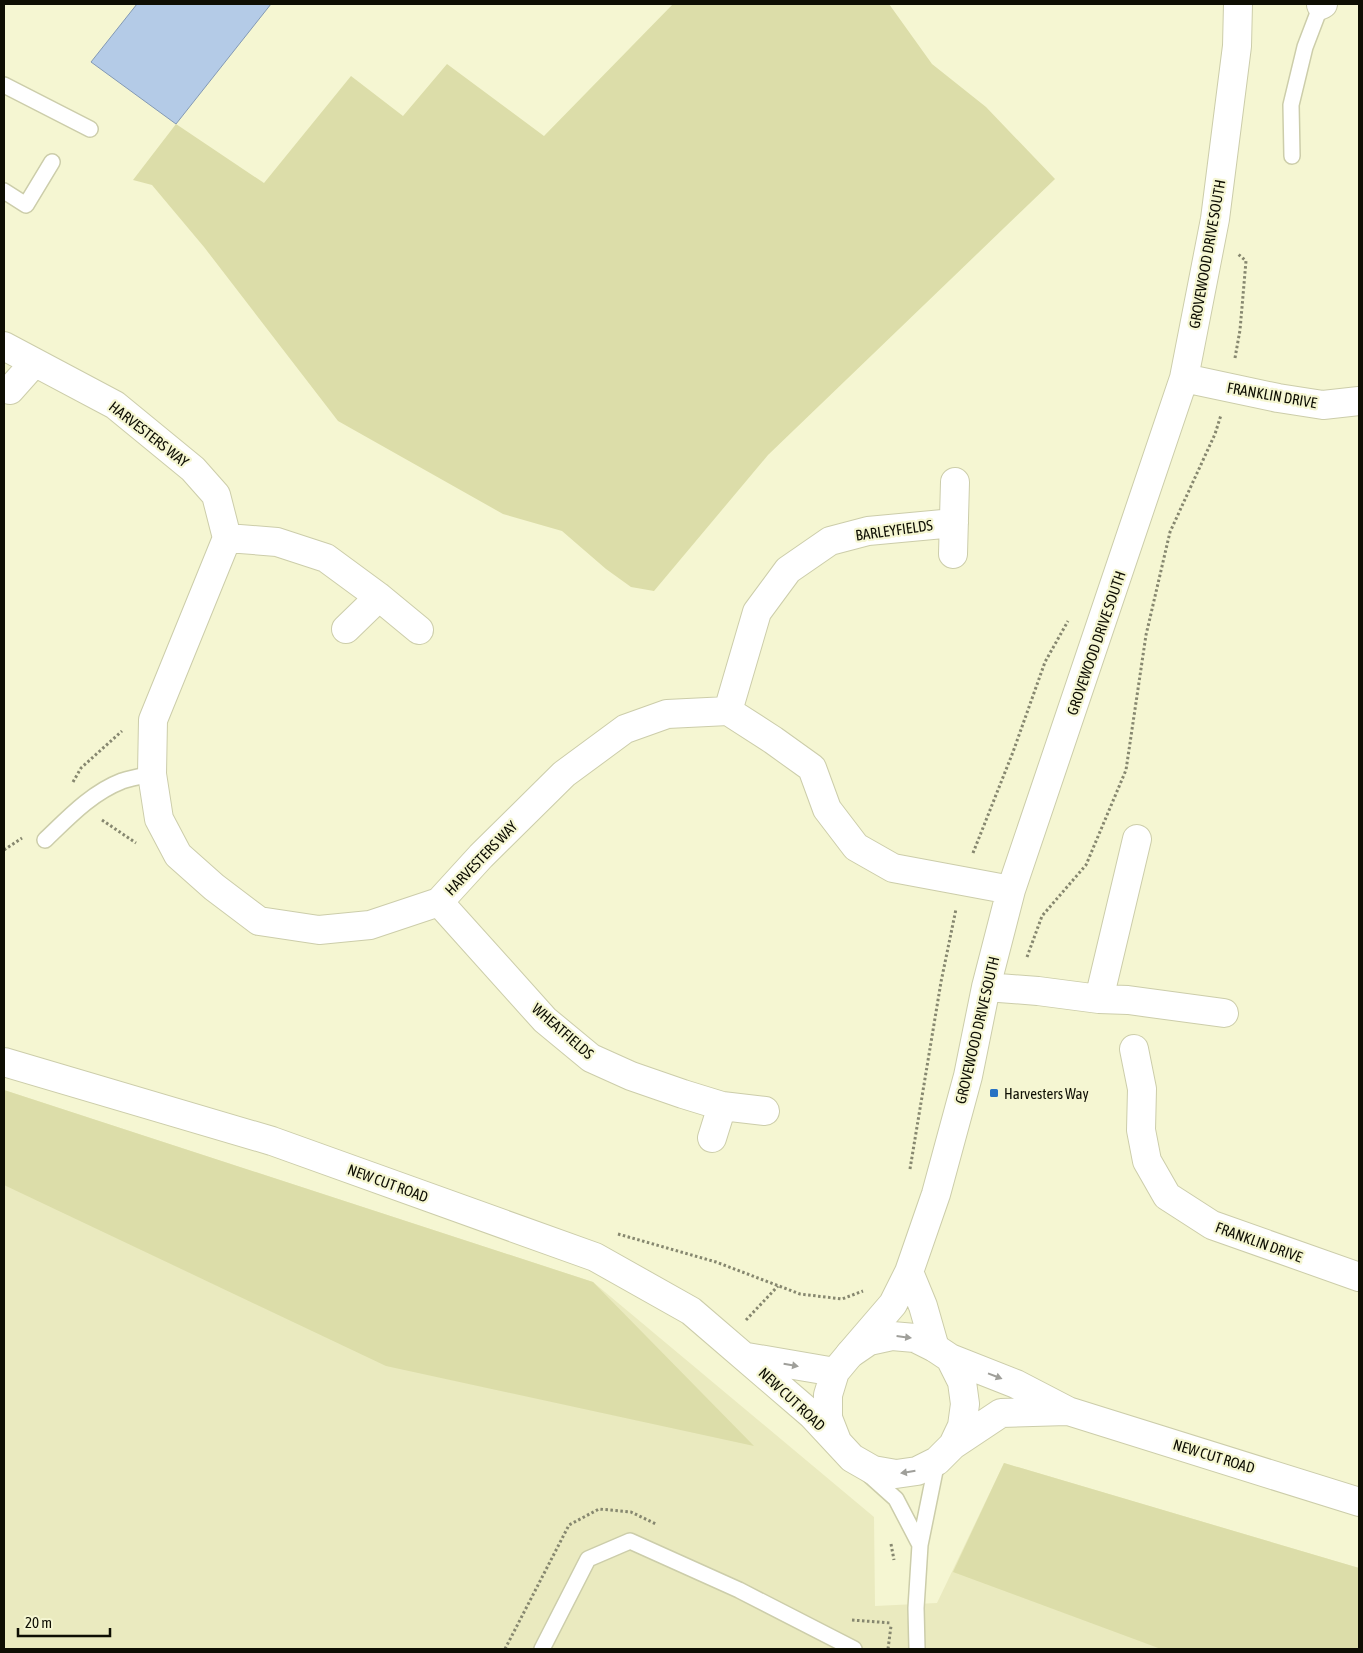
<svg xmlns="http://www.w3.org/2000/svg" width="1363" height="1653" font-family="'Asap Condensed',sans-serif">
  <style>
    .built { fill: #eaeabf }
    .green { fill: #dcdda9 }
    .building { fill: #b4cbe7; stroke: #8399b4 }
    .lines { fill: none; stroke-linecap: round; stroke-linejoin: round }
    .service-casing { stroke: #cccdaa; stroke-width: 18 }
    .minor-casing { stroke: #cccdaa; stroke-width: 30 }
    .tertiary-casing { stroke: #cccdaa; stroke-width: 30 }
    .path { stroke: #86876f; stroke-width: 3; stroke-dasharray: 2.5 2.5; stroke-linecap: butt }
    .service { stroke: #fff; stroke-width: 15 }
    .minor { stroke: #fff; stroke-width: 28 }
    .tertiary { stroke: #fff; stroke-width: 28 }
    .oneway { fill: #9f9f9a }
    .poi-dot { fill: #2872c3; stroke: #f5f6d2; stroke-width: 2 }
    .labels { text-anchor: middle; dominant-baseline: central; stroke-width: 4.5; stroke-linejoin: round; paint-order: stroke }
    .street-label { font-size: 15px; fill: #0e0e03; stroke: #f5f6d2 }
    .poi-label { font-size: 15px; fill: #0e0e03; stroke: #f5f6d2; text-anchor: start }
  </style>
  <rect width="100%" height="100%" fill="#f5f6d2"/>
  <!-- built -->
  <path class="built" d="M4,1090L593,1282L874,1517L875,1606L937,1603L1004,1463L1359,1568V1649H4Z"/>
  <!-- green -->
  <path class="green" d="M673,4H889L932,64L986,107L1055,179L768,455L654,591L631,587L606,569L562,531L503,514L338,421L204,247L152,185L133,180L176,124L264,183L351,76L403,116L447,64L544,136Z
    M4,1090L593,1282L754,1446L386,1366L4,1185Z
    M1004,1463L1359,1568V1649H1161L953,1572Z"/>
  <!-- building -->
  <path class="building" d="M137,4H271L176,124L91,62Z"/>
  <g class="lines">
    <defs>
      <path id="service" d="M4,85L90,129
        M1292,156L1291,105L1305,47L1321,5
        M4,191L26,205L52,162
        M45,840C68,818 91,793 122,781C131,778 142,776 152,774
        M867,1473L896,1499L920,1545
        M542,1649L588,1559L630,1541L739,1590L854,1649
        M917,1649L916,1608L920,1545L937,1461"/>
      <path id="minor" d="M1321,5L1323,4
        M4,346L115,405L193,469L216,495L227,538L153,720L152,774L159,819L178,855L214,887L259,921L319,930L370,925L439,902L481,856L564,774L625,729L667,714L728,711L773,740L812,768L827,809L856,847L893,868L1011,890
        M1184,378L1278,398L1323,405L1359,401
        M10,390L34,363
        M227,538L277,542L326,558L379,597L419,630
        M953,554L955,482
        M346,629L379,597
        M728,711L757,612L788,570L830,541L868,531L954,523
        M439,902L545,1020L591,1058L631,1076L683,1094L722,1106L765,1111
        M986,987L1038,991L1099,999L1128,1000L1224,1013
        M1099,999L1137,839
        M1134,1049L1142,1089L1141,1130L1147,1161L1167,1196L1212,1225L1359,1277
        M712,1138L722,1106
        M909,1272L923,1306L935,1348
        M850,1354L893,1304L909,1272L936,1194L968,1076L986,987L1011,890L1184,378L1215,219L1237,46L1238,4"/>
      <path id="tertiary" d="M4,1062L272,1141L595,1257L691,1311L812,1415L852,1458L873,1470L896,1474L917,1471L937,1461L953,1445L962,1426L965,1404L962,1382L950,1358L935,1348L915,1338L892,1336L869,1341L850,1354L835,1372L828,1395V1418L837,1441
        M747,1357L835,1372
        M950,1358L1016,1384L1068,1411L1359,1502
        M953,1445L1001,1413L1067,1411"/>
    </defs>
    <!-- service casing -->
    <use href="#service" class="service-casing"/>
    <!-- minor casing -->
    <use href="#minor" class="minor-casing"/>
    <!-- tertiary casing -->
    <use href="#tertiary" class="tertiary-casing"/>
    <!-- path -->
    <path class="path" d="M1235,358L1240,330L1246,261L1238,254
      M73,782L81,768L122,731
      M102,820L136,843
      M4,850L22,838
      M973,853L1013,752L1045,662L1068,621
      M1027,957L1042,916L1086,865L1126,770L1146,635L1170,532L1215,434L1221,415
      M910,1169L941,982L956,909
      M618,1234L716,1262L800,1294L842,1299L863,1291
      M746,1320L778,1286
      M891,1544L894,1560
      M852,1620L891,1623
      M505,1649L569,1525L599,1509L631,1512L656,1524
      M888,1649L891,1626"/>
    <!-- service -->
    <use href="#service" class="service"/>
    <!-- minor -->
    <use href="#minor" class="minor"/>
    <!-- tertiary -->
    <use href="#tertiary" class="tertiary"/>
  </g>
  <!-- one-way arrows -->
  <defs><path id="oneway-solid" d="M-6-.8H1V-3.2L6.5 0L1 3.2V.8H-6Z" transform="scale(1.25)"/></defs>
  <g class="oneway">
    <use href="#oneway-solid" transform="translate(904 1337) rotate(7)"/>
    <use href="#oneway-solid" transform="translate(791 1365) rotate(10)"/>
    <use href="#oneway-solid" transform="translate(995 1376) rotate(21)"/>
    <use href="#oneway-solid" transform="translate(908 1472) rotate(171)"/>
  </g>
  <!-- markers -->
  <rect class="poi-dot" x="989" y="1088" width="10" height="10" rx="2.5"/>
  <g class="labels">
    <!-- street labels -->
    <g class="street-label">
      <text transform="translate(1207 254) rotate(-80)">GROVEWOOD DRIVE SOUTH</text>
      <text transform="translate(1272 395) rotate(10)">FRANKLIN DRIVE</text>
      <text transform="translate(149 434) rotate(38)">HARVESTERS WAY</text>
      <text transform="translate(894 530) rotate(-8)">BARLEYFIELDS</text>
      <text transform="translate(1096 643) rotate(-71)">GROVEWOOD DRIVE SOUTH</text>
      <text transform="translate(481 858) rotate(-46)">HARVESTERS WAY</text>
      <text transform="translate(977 1030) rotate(-77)">GROVEWOOD DRIVE SOUTH</text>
      <text transform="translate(563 1031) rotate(41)">WHEATFIELDS</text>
      <text transform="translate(388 1183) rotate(20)">NEW CUT ROAD</text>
      <text transform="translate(1259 1242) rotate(20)">FRANKLIN DRIVE</text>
      <text transform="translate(792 1399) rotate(43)">NEW CUT ROAD</text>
      <text transform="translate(1214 1456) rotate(17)">NEW CUT ROAD</text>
    </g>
    <!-- poi labels -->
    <g class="poi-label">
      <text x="1004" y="1093">Harvesters Way</text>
    </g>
  </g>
  <!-- border -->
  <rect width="1363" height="1653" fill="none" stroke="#0e0e03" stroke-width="10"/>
  <!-- scale -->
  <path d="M18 1628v8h92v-8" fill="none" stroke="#0e0e03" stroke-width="2.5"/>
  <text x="25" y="1628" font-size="15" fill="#0e0e03" stroke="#f5f6d2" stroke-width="4" paint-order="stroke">20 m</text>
</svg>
